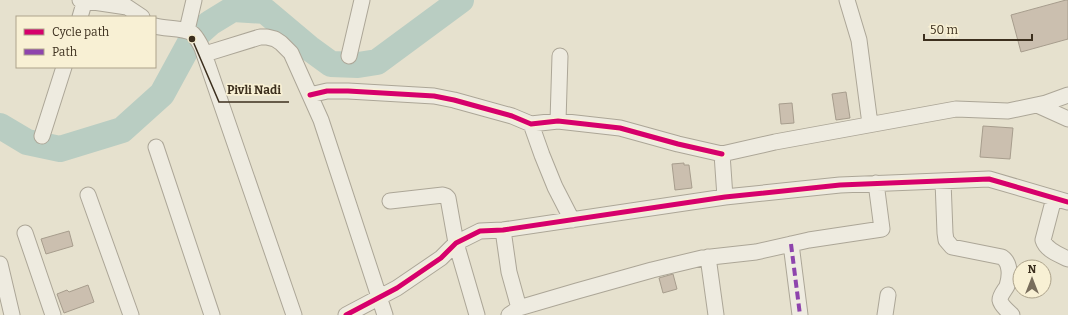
<svg xmlns="http://www.w3.org/2000/svg" width="1068" height="315" font-family="Bitter,serif">
  <style>
    .lines { fill: none; stroke-linecap: round; stroke-linejoin: round }
    .river { stroke: #b9cdc2; stroke-width: 26 }
    .building { fill: #cbbfaf; stroke: #a79d8d }
    .minor-casing { stroke: #aca697; stroke-width: 17 }
    .minor { stroke: #eeebe0; stroke-width: 15 }
    .quiet { stroke: #8e44ad; stroke-width: 4; stroke-dasharray: 8 4; stroke-linecap: butt }
    .cycleway-casing { stroke: #f8f0d4; stroke-width: 8 }
    .cycleway { stroke: #d6006c; stroke-width: 5 }
    .leader { fill: none; stroke: #3c2f1e; stroke-width: 1.5 }
    .callout-dot { fill: #3c2f1e; stroke: #f8f0d4; stroke-width: 1.5 }
    .callout-label { font-size: 12px; text-anchor: middle; font-weight: bold; fill: #3c2f1e; stroke: #f8f0d4; stroke-width: 3.5; stroke-linejoin: round; paint-order: stroke }
  </style>
  <rect width="100%" height="100%" fill="#e6e1ce"/>
  <g class="lines">
    <!-- river -->
    <path class="river" d="M0,126L27,142L60,149L122,130L162,94L192,39L210,23L233,9L265,11L309,48L331,64L358,65L377,62L461,0"/>
  </g>
  <!-- building -->
  <path class="building" d="M1066,0H1068V39L1021,52L1011,15Z
    M846,92L850,118L836,120L832,94Z
    M792,103L794,123L781,124L779,104Z
    M983,126L1013,128L1010,159L980,157Z
    M684,163V165H689L692,188L675,190L672,164Z
    M69,231L73,246L46,254L41,239Z
    M673,274L677,289L663,293L659,278Z
    M88,285L94,302L64,313L57,294L67,290L69,292Z"/>
  <g class="lines">
    <defs>
      <path id="minor" d="M80,0L127,7L142,17
        M847,0L859,40L870,124
        M80,17L85,0
        M155,26C165,29 187,28 193,34C197,38 200,44 202,48L294,315
        M187,30L194,0
        M205,54L260,37H267L275,39L281,43L291,53L321,120L385,315
        M349,56L362,0
        M310,95L327,91H348L434,96L454,100L512,116L531,124L558,121L620,128L678,144L722,154
        M1037,105L1068,119
        M558,121L560,56
        M531,124L542,155L555,187L572,220
        M42,136L64,67
        M156,147L212,315
        M943,181L945,233L946,240L952,247L1002,257C1011,263 1010,277 1007,286C1005,290 1000,295 1000,300C1001,306 1008,311 1012,315
        M88,195L131,315
        M725,197L722,154L775,142L956,109L1008,111L1046,103L1068,95
        M1054,198L1043,240C1046,250 1059,255 1068,259
        M390,201L443,195L446,196L448,198L456,243L477,315
        M503,230L509,272L519,308
        M25,233L53,315
        M791,244L800,315
        M708,257L716,315
        M0,264L12,315
        M346,315L397,288L441,258L456,243L480,231L503,230L725,197L840,185L989,179L1068,202
        M509,315L519,308L577,291L652,270L702,258L756,252L809,240L882,229L876,183
        M885,315L888,295"/>
    </defs>
    <!-- minor casing -->
    <use href="#minor" class="minor-casing"/>
    <!-- minor -->
    <use href="#minor" class="minor"/>
    <!-- quiet -->
    <path class="quiet" d="M791,244L800,315"/>
    <defs>
      <path id="cycleway" d="M310,95L327,91H348L434,96L454,100L512,116L531,124L558,121L620,128L678,144L722,154
        M346,315L397,288L441,258L456,243L480,231L503,230L725,197L840,185L989,179L1068,202"/>
    </defs>
    <!-- cycleway casing -->
    <use href="#cycleway" class="cycleway-casing"/>
    <!-- cycleway -->
    <use href="#cycleway" class="cycleway"/>
  </g>
  <!-- callouts -->
  <path class="leader" d="M192 39L219 102H289"/>
  <circle class="callout-dot" cx="192" cy="39" r="4"/>
  <g class="callout-label">
    <text x="254" y="94">Pivli Nadi</text>
  </g>
  <!-- legend -->
  <rect x="16" y="16" width="140" height="52" fill="#f8f0d4" stroke="#ada38b"/>
  <rect x="24" y="29" width="20" height="6" fill="#d6006c" stroke="#ada38b"/>
  <text x="52" y="36" font-size="12" fill="#3c2f1e">Cycle path</text>
  <rect x="24" y="49" width="20" height="6" fill="#8e44ad" stroke="#ada38b"/>
  <text x="52" y="56" font-size="12" fill="#3c2f1e">Path</text>
  <!-- north arrow -->
  <g transform="translate(1032 279)"><circle r="19" fill="#f8f0d4" stroke="#ada38b"/>
  <path d="M0-3L7 15L0 10L-7 15Z" fill="#786d5c"/>
  <text y="-6" font-size="11" font-weight="bold" text-anchor="middle" fill="#3c2f1e">N</text>
  </g>
  <!-- scale -->
  <path d="M924 34v6h108v-6" fill="none" stroke="#3c2f1e" stroke-width="2"/>
  <text x="930" y="34" font-size="12" fill="#3c2f1e" stroke="#f8f0d4" stroke-width="3" paint-order="stroke">50 m</text>
</svg>
